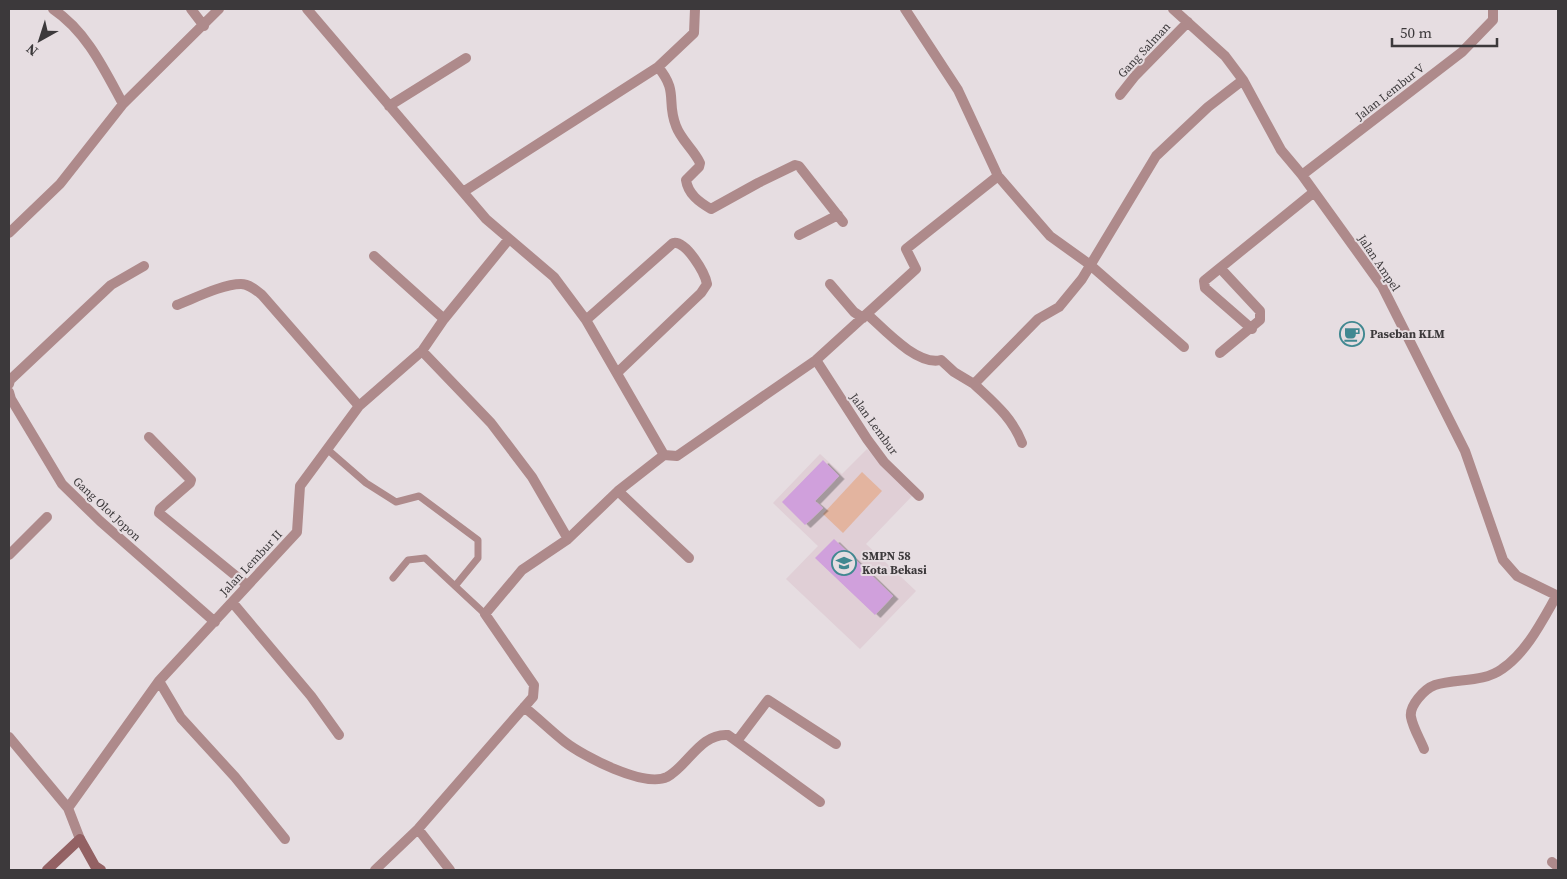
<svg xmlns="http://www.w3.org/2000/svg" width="1567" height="879" font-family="'Source Serif 4',serif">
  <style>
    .built { fill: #e0cfd6 }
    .pitch { fill: #e3b49f }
    .building { fill: #d0a0dc; filter: url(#shadow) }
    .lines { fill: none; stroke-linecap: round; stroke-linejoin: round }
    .service { stroke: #ae8a8b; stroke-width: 7 }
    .minor { stroke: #ae8a8b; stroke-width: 10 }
    .secondary { stroke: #936163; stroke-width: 10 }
    .labels { text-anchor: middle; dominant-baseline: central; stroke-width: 4; stroke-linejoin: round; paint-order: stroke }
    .street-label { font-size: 12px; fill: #3c393b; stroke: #e6dde1 }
    .poi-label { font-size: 12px; font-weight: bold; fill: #3c393b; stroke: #e6dde1; text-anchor: start }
  </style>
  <defs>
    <filter id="shadow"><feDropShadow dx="5.5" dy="3" stdDeviation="0" flood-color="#0004"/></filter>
  </defs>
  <rect width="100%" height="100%" fill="#e6dde1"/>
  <!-- built -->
  <path class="built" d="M867,449L914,494L866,544L916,591L860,649L786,579L818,546L773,503L820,454L842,474Z"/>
  <!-- pitch -->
  <path class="pitch" d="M862,472L882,491L843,533L823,514Z"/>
  <!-- building -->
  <path class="building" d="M823,460L839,476L815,501L823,508L805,525L782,502Z
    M834,539L893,596L875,615L815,558Z"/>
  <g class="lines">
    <!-- service -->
    <path class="service" d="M327,449L366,483L396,502L419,496L478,540V558L455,586
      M393,578L408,560L425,558L485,614"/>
    <!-- minor -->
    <path class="minor" d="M53,9C87,32 104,69 123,104
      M191,9L204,26
      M307,9L486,219L554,277L586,320L664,455
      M905,9L958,90L998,176L1050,236L1089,264L1184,347
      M1173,9L1225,56L1243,80L1281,150L1302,175L1382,286L1465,451L1503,560L1517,576L1558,596
      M658,67C679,92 666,101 676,126C681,140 694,150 700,163L699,167L686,180C688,194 699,202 711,209L758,183L795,165L799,166L843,222
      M1120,95L1135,76L1188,22
      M389,106L466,58
      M1302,175L1462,52L1493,20V9
      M463,192L658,67L694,33L695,9
      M9,233L60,184L123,104L219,9
      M799,235L838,215
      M374,256L444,319
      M1220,268L1204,281L1205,288L1252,329
      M830,284L854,312L863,318
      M177,305C195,298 223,284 241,284C249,284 256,290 262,295L359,406
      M867,314C884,329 917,366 941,360L954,372L974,384L1038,319L1059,307L1082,279L1156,156L1208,107L1243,80
      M586,320L673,243C686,240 705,273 707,284L701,293L617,373
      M422,351L491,423L532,477L568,539
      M1220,353L1260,320V311L1220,268L1314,192
      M816,360L867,439L884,462L919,496
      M9,384L10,380L111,285L144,266
      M974,384C993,402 1012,417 1022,443
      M9,392L11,399L62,484L100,521L215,622
      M149,437L191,480L190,483L160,509L159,513L247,585
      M618,491L689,558
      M9,555L47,517
      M232,602L311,696L339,735
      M159,681L181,718L235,777L285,839
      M524,707C538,718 551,731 565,742C583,756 644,788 667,777C688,766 700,733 728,735L820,802
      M9,737L68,808L80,839
      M737,741L768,700L836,744
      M1424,749C1420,739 1413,728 1411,717C1409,706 1424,689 1435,685C1456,678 1483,683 1502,669C1527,652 1542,621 1557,595
      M68,808L159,681L297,532L300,486L359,406L422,351L444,319L509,239
      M418,829L450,870
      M1552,862L1558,867
      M375,870L418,829L533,697L534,685L485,614L522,570L568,539L618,491L664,455L677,456L816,360L916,269L906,249L998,176"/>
    <!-- secondary -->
    <path class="secondary" d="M47,870L80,839L95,866L101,870"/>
  </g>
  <!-- icons -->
  <defs>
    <symbol id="cafe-ring" viewBox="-11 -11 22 22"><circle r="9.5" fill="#e6dde1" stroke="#418891" stroke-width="1.5"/><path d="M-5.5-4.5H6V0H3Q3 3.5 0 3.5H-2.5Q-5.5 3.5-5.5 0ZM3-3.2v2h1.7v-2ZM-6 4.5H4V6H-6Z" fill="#418891"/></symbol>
    <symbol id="school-ring" viewBox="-11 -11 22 22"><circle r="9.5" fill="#e6dde1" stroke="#418891" stroke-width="1.5"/><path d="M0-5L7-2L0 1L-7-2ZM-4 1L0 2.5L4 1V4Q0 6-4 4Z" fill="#418891"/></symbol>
  </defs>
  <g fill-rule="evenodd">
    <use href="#cafe-ring" x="1338" y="320" width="28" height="28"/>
    <use href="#school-ring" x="830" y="549" width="28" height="28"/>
  </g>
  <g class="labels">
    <!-- street labels -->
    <g class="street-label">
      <text transform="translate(1144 50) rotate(-47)">Gang Salman</text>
      <text transform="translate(1390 92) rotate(-38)">Jalan Lembur V</text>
      <text transform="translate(1379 263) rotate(56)">Jalan Ampel</text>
      <text transform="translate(874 424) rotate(54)">Jalan Lembur</text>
      <text transform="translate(107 509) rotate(43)">Gang Olot Jopon</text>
      <text transform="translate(251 563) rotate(-47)">Jalan Lembur II</text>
    </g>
    <!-- poi labels -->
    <g class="poi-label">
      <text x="1370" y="334">Paseban KLM</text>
      <text x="862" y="556">SMPN 58<tspan x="862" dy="14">Kota Bekasi</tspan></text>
    </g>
  </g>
  <!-- border -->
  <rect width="1567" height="879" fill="none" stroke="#3c393b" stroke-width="20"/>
  <!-- north arrow -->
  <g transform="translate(40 40) rotate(219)" stroke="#e6dde1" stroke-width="4" paint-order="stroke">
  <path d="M0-4L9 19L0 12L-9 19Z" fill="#3c393b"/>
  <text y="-8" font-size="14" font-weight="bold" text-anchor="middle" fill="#3c393b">N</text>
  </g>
  <!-- scale -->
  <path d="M1392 38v8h105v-8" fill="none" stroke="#3c393b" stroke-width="2.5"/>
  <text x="1400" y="38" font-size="15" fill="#3c393b" stroke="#e6dde1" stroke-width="4" paint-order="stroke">50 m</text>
</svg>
